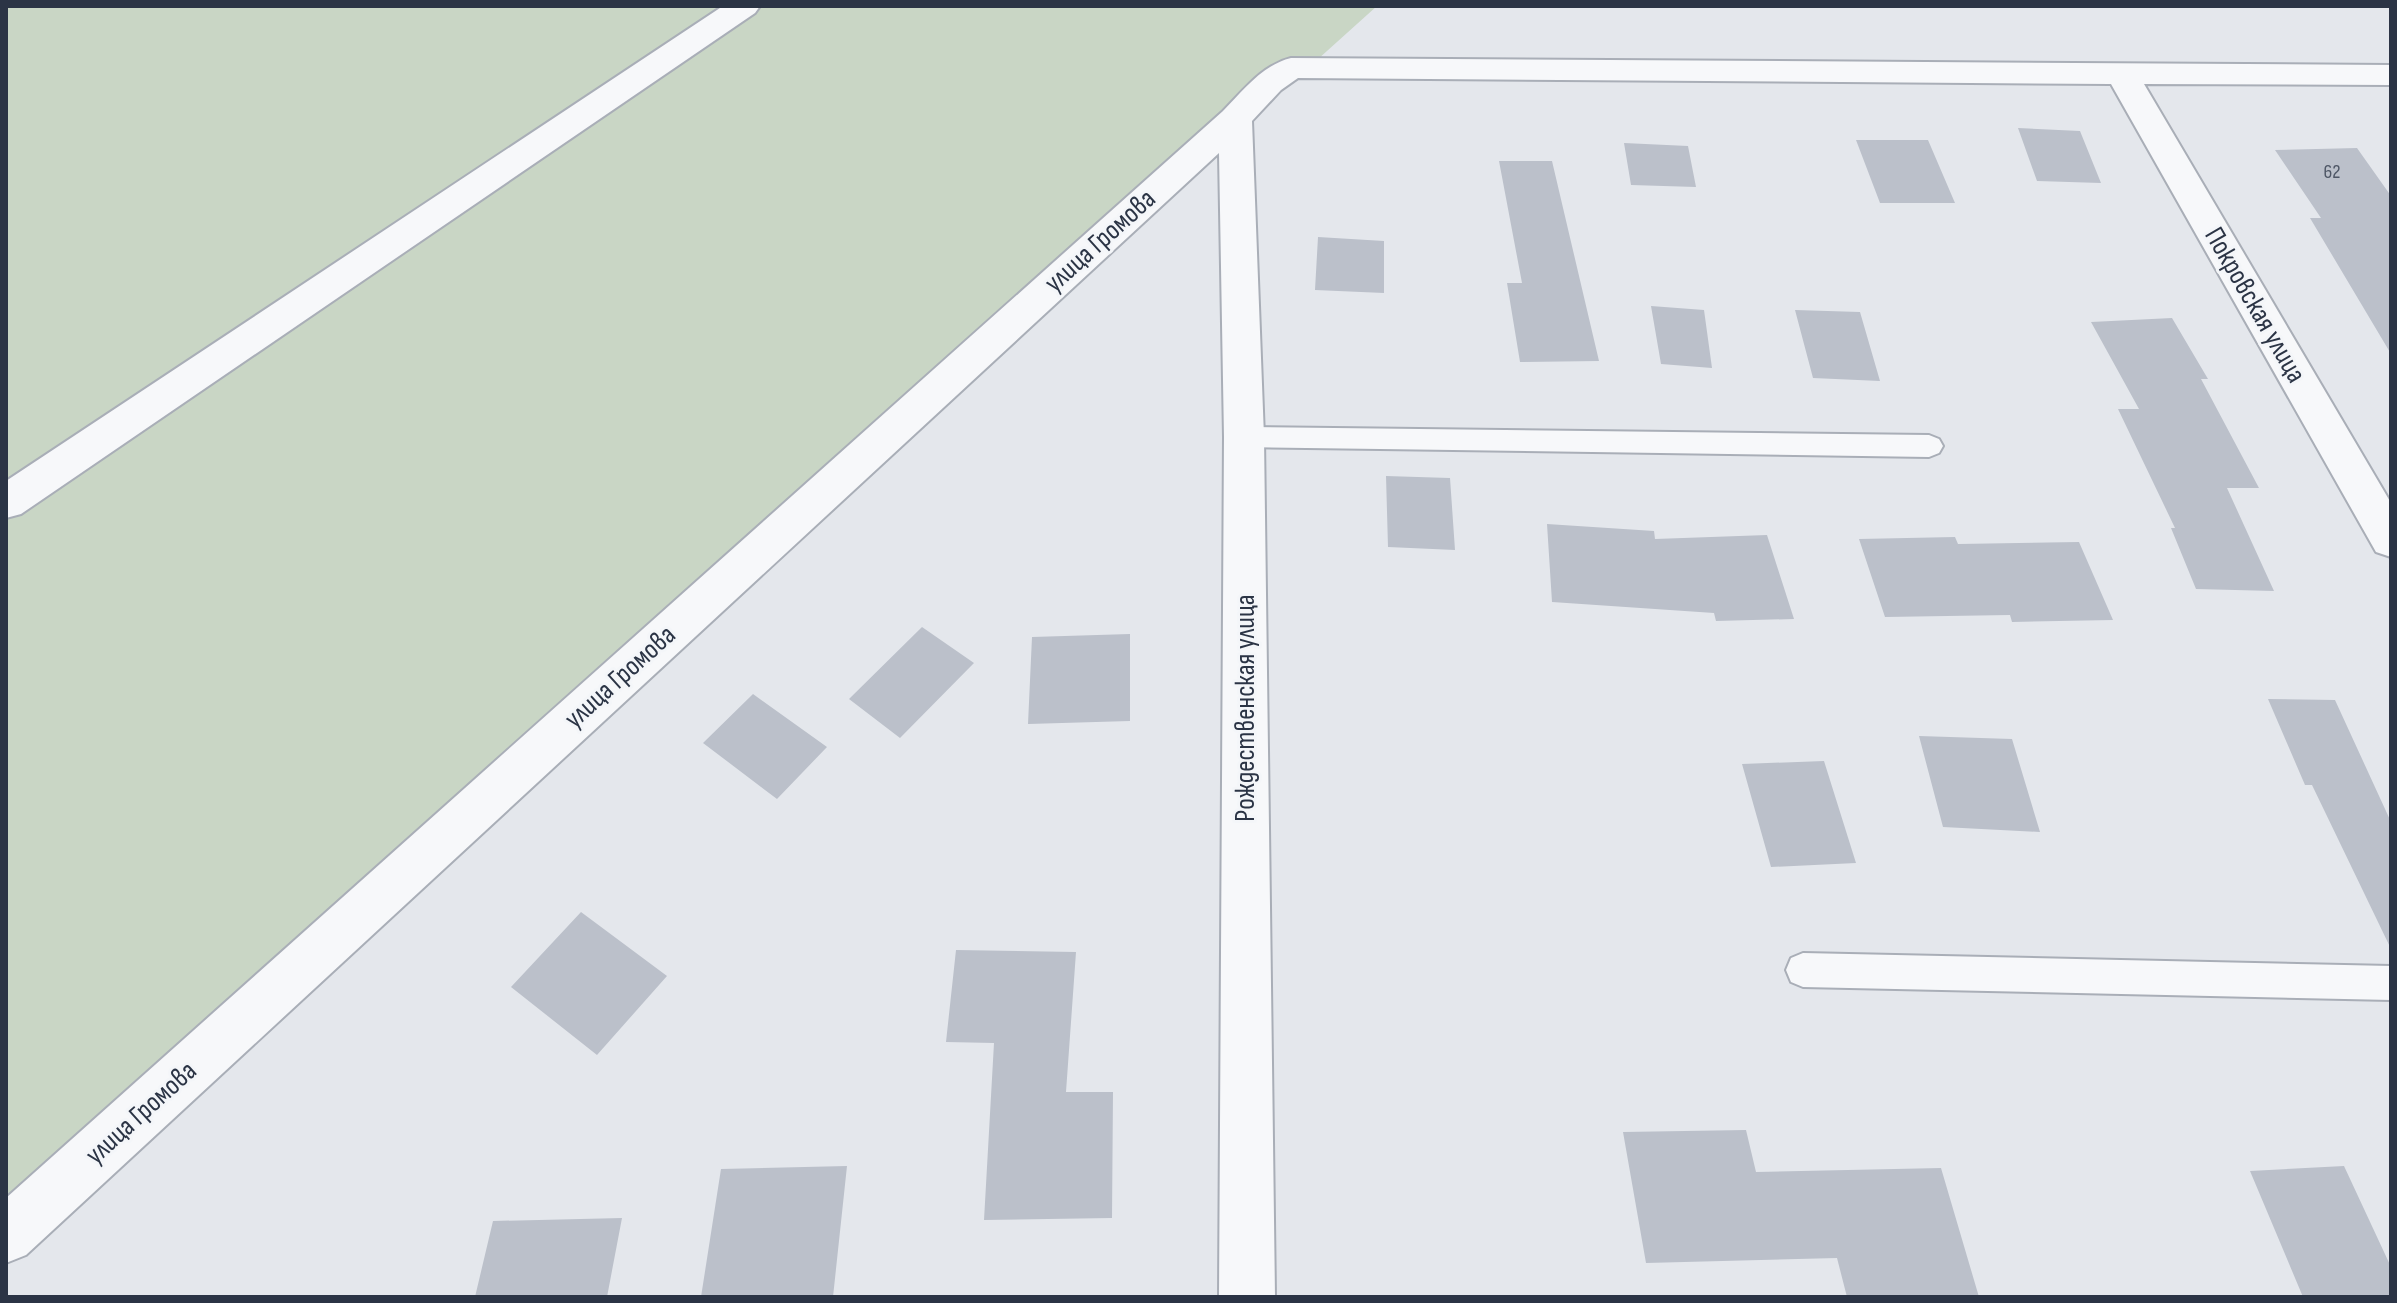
<svg xmlns="http://www.w3.org/2000/svg" width="2397" height="1303" font-family="'Sofia Sans Condensed',sans-serif">
  <style>
    .green { fill: #c9d6c5 }
    .building { fill: #bbc0ca }
    .lines { fill: none; stroke-linecap: round; stroke-linejoin: round }
    .service-casing { stroke: #a9aeb7; stroke-width: 4 }
    .minor-casing { stroke: #a9aeb7; stroke-width: 4 }
    .service { fill: #f7f8fa; fill-rule: evenodd }
    .minor { fill: #f7f8fa; fill-rule: evenodd }
    .labels { text-anchor: middle; dominant-baseline: central; stroke-width: 6; stroke-linejoin: round; paint-order: stroke }
    .far-number-label { font-size: 20px; fill: #4f5766 }
    .street-label { font-size: 28px; fill: #2b3445; stroke: #f4f6f9 }
  </style>
  <rect width="100%" height="100%" fill="#e4e7ec"/>
  <!-- green -->
  <path class="green" d="M6,6H1377L803,522L6,1264Z"/>
  <!-- building -->
  <path class="building" d="M2018,128L2080,131L2101,183L2037,181Z
    M1856,140H1928L1955,203H1880Z
    M1624,143L1688,146L1696,187L1631,185Z
    M2357,148L2391,196V354L2310,218H2321L2275,150Z
    M1499,161H1552L1599,361L1520,362L1507,283H1522Z
    M1318,237L1384,241V293L1315,290Z
    M1651,306L1704,310L1712,368L1661,364Z
    M1795,310L1860,312L1880,381L1813,378Z
    M2172,318L2208,379H2201L2259,488H2227L2274,591L2196,589L2171,528H2175L2118,409H2139L2091,322Z
    M1386,476L1450,478L1455,550L1388,547Z
    M1547,524L1654,531L1655,539L1767,535L1794,619L1716,621L1714,613L1552,602Z
    M1955,537L1958,544L2079,542L2113,620L2012,622L2010,615L1885,617L1859,539Z
    M922,627L974,663L900,738L849,699Z
    M1130,634V721L1028,724L1032,637Z
    M753,694L827,747L777,799L703,743Z
    M2268,699L2335,700L2391,822V949L2312,785H2305Z
    M1919,736L2012,739L2040,832L1943,827Z
    M1824,761L1856,863L1771,867L1742,764Z
    M581,912L667,976L597,1055L511,987Z
    M956,950L1076,952L1066,1092H1113L1112,1218L984,1220L994,1043L946,1042Z
    M1746,1130L1756,1172L1941,1168L1979,1297H1847L1837,1258L1646,1263L1623,1132Z
    M847,1166L833,1297H701L721,1169Z
    M2344,1166L2391,1267V1297H2303L2250,1171Z
    M622,1218L607,1297H475L493,1221Z"/>
  <g class="lines">
    <defs>
      <path id="service" d="M1244,427L1929,435L1939,439L1943,446L1939,453L1929,457L1244,447L1234,444L1230,437L1234,430Z
        M1803,953L2391,966V1000L1803,987L1791,982L1786,970L1791,958Z"/>
      <path id="minor" d="M723,6H760L755,13L21,514L6,518V481Z
        M1291,58L2391,65V85L2144,84L2391,503V557L2376,552L2111,84L1298,78L1281,90L1252,121L1264,437L1275,1297H1219L1224,437L1219,153L26,1255L6,1263V1198L1223,111C1243,91 1262,65 1291,58Z"/>
    </defs>
    <!-- service casing -->
    <use href="#service" class="service-casing"/>
    <!-- minor casing -->
    <use href="#minor" class="minor-casing"/>
    <!-- service -->
    <use href="#service" class="service"/>
    <!-- minor -->
    <use href="#minor" class="minor"/>
  </g>
  <g class="labels">
    <!-- far-number labels -->
    <g class="far-number-label">
      <text x="2332" y="172">62</text>
    </g>
    <!-- street labels -->
    <g class="street-label">
      <text transform="translate(1100 241) rotate(-42)">улица Громова</text>
      <text transform="translate(2255 305) rotate(60)">Покровская улица</text>
      <text transform="translate(620 677) rotate(-42)">улица Громова</text>
      <text transform="translate(1245 708) rotate(-90)">Рождественская улица</text>
      <text transform="translate(141 1113) rotate(-42)">улица Громова</text>
    </g>
  </g>
  <!-- border -->
  <rect width="2397" height="1303" fill="none" stroke="#2b3445" stroke-width="16"/>
</svg>
